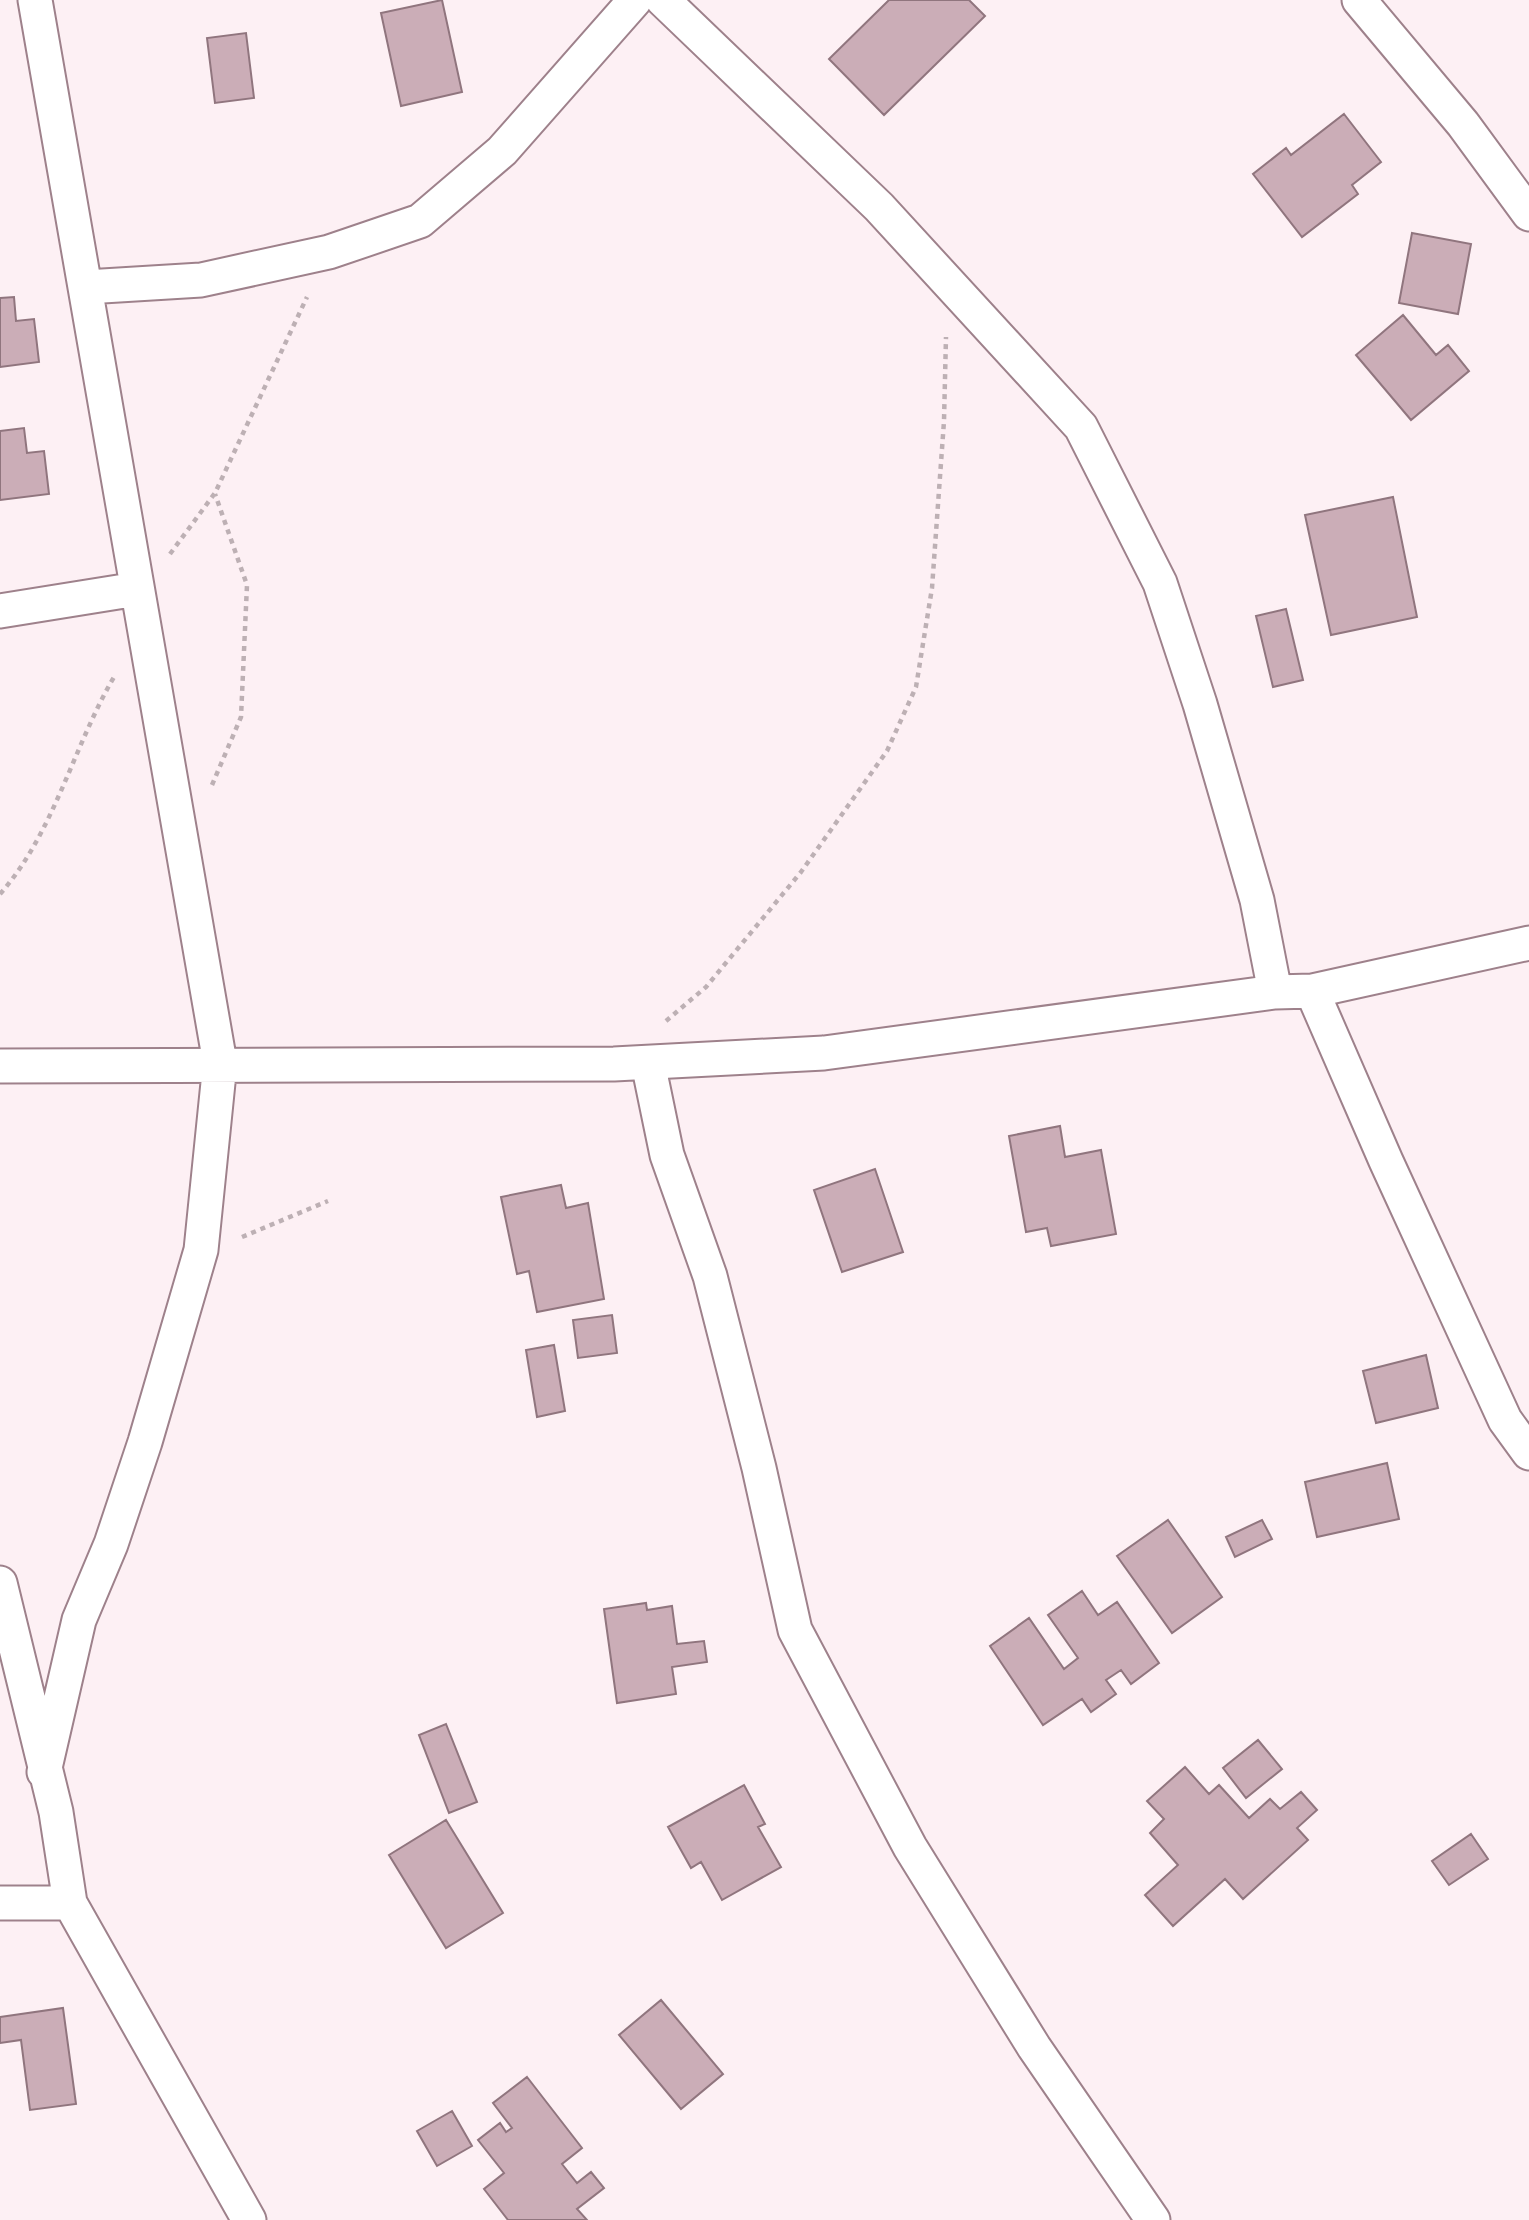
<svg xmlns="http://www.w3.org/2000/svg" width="1529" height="2220" font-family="Barlow,sans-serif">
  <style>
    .building { fill: #cbadb7; stroke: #90757e; stroke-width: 2 }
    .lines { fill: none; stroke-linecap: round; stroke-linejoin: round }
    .minor-casing { stroke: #9e818b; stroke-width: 37 }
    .path { stroke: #bdb0b4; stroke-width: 4.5; stroke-dasharray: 5 5; stroke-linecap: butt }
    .minor { stroke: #fff; stroke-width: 33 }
  </style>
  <rect width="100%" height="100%" fill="#fdf0f4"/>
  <!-- building -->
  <path class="building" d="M442,0L462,92L401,106L381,13Z
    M889,0H969L985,16L884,115L829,59Z
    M246,33L254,98L215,103L207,38Z
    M1344,114L1381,162L1352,185L1358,194L1302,237L1253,174L1286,148L1291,155Z
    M1412,233L1471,244L1458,314L1399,303Z
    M14,297L16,321L34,319L39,362L0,367V298Z
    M1403,315L1436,355L1448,345L1469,371L1411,420L1356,355Z
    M24,428L27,453L44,451L49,494L0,500V431Z
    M1393,497L1417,617L1331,635L1305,515Z
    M1286,609L1303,680L1273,687L1256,616Z
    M1060,1126L1065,1157L1101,1150L1116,1234L1051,1246L1047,1228L1026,1232L1009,1136Z
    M875,1169L903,1252L842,1272L814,1190Z
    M561,1185L566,1208L588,1203L604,1299L537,1312L529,1271L517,1274L501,1197Z
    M612,1315L617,1353L578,1358L573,1320Z
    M554,1345L565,1411L537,1417L526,1350Z
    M1426,1355L1438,1408L1376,1423L1363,1371Z
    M1387,1463L1399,1519L1317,1537L1305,1482Z
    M1168,1520L1222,1597L1172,1633L1117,1556Z
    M1262,1520L1272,1539L1235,1557L1226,1537Z
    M1082,1591L1098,1615L1117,1602L1159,1663L1131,1684L1121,1670L1106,1680L1116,1694L1091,1712L1082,1699L1043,1725L990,1646L1029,1618L1064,1669L1078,1658L1048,1615Z
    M646,1603L647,1610L672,1606L677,1644L704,1641L707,1662L672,1667L676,1694L617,1703L604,1609Z
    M446,1724L477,1802L449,1813L419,1735Z
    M1258,1740L1282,1769L1246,1798L1223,1768Z
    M1185,1767L1209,1794L1219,1785L1249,1818L1270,1799L1280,1809L1301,1792L1317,1810L1297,1828L1308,1840L1243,1899L1225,1879L1173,1926L1145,1895L1178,1865L1150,1833L1164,1819L1147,1801Z
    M744,1785L765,1824L758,1827L781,1867L722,1900L701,1862L691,1868L668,1827Z
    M446,1820L503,1913L446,1948L389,1855Z
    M1471,1834L1488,1859L1449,1885L1432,1861Z
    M661,2000L723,2074L681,2109L619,2035Z
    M63,2008L76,2104L30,2110L21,2040L0,2043V2017Z
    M527,2077L582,2148L562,2164L577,2183L591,2172L604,2188L577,2209L587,2220H508L484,2189L504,2173L478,2140L500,2123L506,2132L512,2128L493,2103Z
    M452,2111L472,2146L437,2166L417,2131Z"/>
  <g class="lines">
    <defs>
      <path id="minor" d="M35,0L220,1063L201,1250L145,1442L111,1544L79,1620L44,1772
        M663,0L879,207L1081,427L1160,583L1200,704L1257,900L1275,992
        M1359,0L1463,124L1529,214
        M86,287L201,280L329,252L420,221L502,151L635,0
        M0,611L137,589
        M1312,991L1386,1161L1505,1420L1529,1453
        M648,1063L667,1155L710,1276L759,1468L795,1630L910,1847L1034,2047L1153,2220
        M0,1066L614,1064L824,1053L1275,992L1312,991L1529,943
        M0,1583L56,1812L70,1903L249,2220
        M0,1903H70"/>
    </defs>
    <!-- minor casing -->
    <use href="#minor" class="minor-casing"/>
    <!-- path -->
    <path class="path" d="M170,554L215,493L307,297
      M212,785L241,717L247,585L215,494
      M0,894C54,833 73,747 114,677
      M666,1021L706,987L801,872L887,751L916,687L932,588L944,421L946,337
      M242,1237L328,1201"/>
    <!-- minor -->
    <use href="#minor" class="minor"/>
  </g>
</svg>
